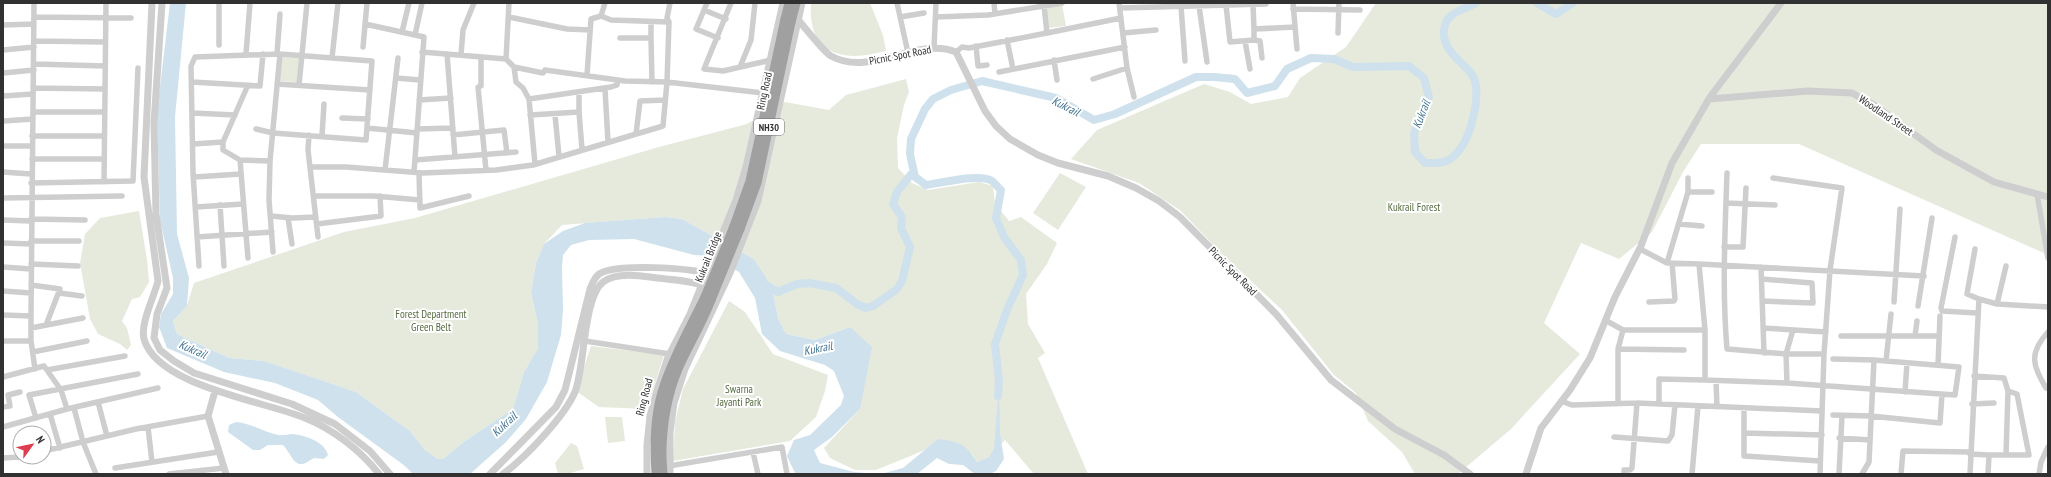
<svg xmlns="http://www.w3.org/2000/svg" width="2051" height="477" font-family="'PT Sans Narrow',sans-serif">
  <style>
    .green { fill: #e5eadd }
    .water { fill: #cee1ec }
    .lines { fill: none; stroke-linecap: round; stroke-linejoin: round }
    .river { stroke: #cee1ec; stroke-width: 8 }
    .minor { stroke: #cecece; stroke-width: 5.5 }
    .tertiary { stroke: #cecece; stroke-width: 7 }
    .trunk { stroke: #a0a0a0; stroke-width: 9 }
    .trunk-bridge { stroke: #a0a0a0; stroke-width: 9 }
    .labels { text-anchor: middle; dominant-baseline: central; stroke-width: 4; stroke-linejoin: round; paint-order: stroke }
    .shield { fill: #fff; stroke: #6f6f6f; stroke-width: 1 }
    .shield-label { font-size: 10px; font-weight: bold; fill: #313131 }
    .street-label { font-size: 11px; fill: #313131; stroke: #fff }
    .park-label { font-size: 11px; fill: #566c40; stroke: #fff }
    .water-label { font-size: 12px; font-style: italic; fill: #417491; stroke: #fff }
  </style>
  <rect width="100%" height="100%" fill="#fff"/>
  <!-- green -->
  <path class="green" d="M811,3H870L883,35L886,51C876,53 865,56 855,56C820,55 809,35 811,3Z
    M1376,3H2048V255L1799,144H1701L1683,172L1652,232L1619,259L1581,243L1544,323L1580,354L1511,429L1458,474H1415L1402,452L1368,421L1356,393L1334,375L1282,310L1219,251L1181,211L1139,183L1071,159L1097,130L1204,84L1230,92L1251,104L1288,97L1300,78L1346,47Z
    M1062,4L1066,26L1048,28L1045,6Z
    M281,57L299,58L297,82L280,81Z
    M906,79L909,92L904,105L897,138L898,168L912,183L928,190L979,182L993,186L995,203L1009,221L1021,217L1057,243L1047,264L1026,294L1028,324L1045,353L1038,358L1088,474H1034L1005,440L989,457L977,462L971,453L938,439L925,450L876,470H855L830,458L824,448L860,409L850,327L815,340L786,334L778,318L774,297L766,277L754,259L682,219L666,217L562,225L544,244L536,263L531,293L538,324V348L524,372L513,409L465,441L443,459H438L425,450L410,431L356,392L264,361L229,358L177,334L173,321L187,306L194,283L344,232L415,218L659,147L747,124L785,102L829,110L846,95Z
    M1060,173L1086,187L1058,230L1033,213Z
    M139,211L147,260L149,282L140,297L132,299L122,321L127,328L131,345L127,350L120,344L98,334L90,319L80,263L85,234L100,218Z
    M729,301L745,312L773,354L828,375L825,391L816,417L790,441L673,461L675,422L683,389Z
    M591,346L664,355L647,409L599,407L576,391Z
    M605,417H622L625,441L608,443Z
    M571,443L577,446L584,469L567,474H558L555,463Z"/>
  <!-- water -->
  <path class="water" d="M170,3H186L175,117L177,234L189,278L187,306L173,321L177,334L229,358L264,361L356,392L410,431L425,450L438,459H443L465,441L513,409L524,372L538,348V324L531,293L536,263L544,244L563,231L585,223L666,217L682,219L754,259L766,277L774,297L778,318L786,334L815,340L850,327L872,347L860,409L832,437L814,450L820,463L854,472L877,474L795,473L787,456L794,440L810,435L841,405L844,396L834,371L825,365L780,351L762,334L755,298L739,272L710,256L694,255L634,239L589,240L571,245L563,255L562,268L563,310L561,335L547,382L526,419L506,442L470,474H413L405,466L338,417L318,400L275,383L224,372L167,348L159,327L161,314L173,294V278L160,220L157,112Z
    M999,385L1000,433L1004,459L996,471L990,474H975L963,465L949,464L937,458L917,474H881L903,468L938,439C959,442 965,443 977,462L989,457L994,449Z
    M236,422C251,423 263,432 278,435C283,436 288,434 293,434C307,436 325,442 328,455L324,459C321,459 317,458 314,458C309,460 303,467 297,463C292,460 288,450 283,445H268L260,450H253L228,432L229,425Z"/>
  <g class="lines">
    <!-- river -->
    <path class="river" d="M1537,3L1556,14L1573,3
      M761,282L778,292L797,284L809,283L836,288L857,304L866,308L873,306L897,289L902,281L910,247L901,228L902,217L893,204L897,192L913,172
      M998,396L999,380L995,344L1007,310L1023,275L1021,260L1004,237L996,218L1001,190C998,188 995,183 992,181C980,173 942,183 926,185L915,177L910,154L911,139L925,109L933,99L951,90L982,81L1056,98L1094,120L1115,114L1196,77H1214L1235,79L1247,93L1275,86L1287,69L1311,58L1334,59L1353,67L1409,66L1424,78L1429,97L1414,133L1415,152L1425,163C1435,163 1446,164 1454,156C1470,142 1480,101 1475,81C1470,63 1437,53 1445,25C1449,11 1465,10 1476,3"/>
    <!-- minor -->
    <path class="minor" d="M34,3L31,316V341L35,369
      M219,3V45
      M509,3L506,59L514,67L516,82L523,88L529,99L535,164
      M707,3L696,29L718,38
      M731,3L704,69L723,71L771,60
      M897,3L908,53
      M994,3L995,14
      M1119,3L1127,68L1134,97
      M1293,3L1297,49
      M1253,4L1254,29L1295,27
      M1226,5L1230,42L1254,40V29
      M1044,6L1047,33L1121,18
      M1181,6L1185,61
      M1199,6L1207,62
      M1120,8L1266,4
      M1293,9L1360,10
      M704,10L726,19
      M601,16L605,3
      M34,17L131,18
      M509,17L567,29L590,30
      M900,17L924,13
      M936,17L988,15L1062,3
      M365,24L424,37L414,172
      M3,25L34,24
      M402,32L409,3
      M1123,33L1156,30
      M1338,33L1339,3
      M415,35L422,3
      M620,38H651L652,82
      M651,38V22
      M1007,40L1013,69
      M1254,40L1260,41L1262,58
      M34,41L105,42
      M1245,41L1250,69
      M976,46L978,66L987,65
      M363,47L367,3
      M934,47L936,3
      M3,50L34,47
      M422,52L506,59
      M956,52L962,47L969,48L1047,33
      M246,54L250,3
      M277,54L280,14
      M447,54L455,157
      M461,55L463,30L474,3
      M481,57V86L478,87L486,170
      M332,58L338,3
      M1054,60L1057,80
      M34,64L105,66
      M514,67L543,73L545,70L625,81L667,82L763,93
      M740,67L751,40L755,3
      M999,72L1125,47
      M3,73L34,70
      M587,75L591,19L601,16L611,20L669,22
      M396,78L420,80
      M1093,79L1127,68
      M192,82L260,86L263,54
      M277,84L370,90
      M248,85L223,142V150L240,160L270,161
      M299,85L307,3
      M33,88L104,89
      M605,89L608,142
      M3,96L33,94
      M529,99L611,87L617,85L618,80
      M419,100L451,98
      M33,112H104
      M579,112L582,149
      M192,113L235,115
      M530,115L579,112V92
      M555,115L559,156
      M342,118L368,119
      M3,121L33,119
      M367,128L417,133
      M417,129L453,128
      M636,134L640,101L665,100
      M309,135L308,150L318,237
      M453,135L504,130L507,153
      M32,136H104
      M322,136L324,104
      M193,144L223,142
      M3,146H32
      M32,159H104
      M240,160L248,258
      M415,160L516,152
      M310,167H346L423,173L496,170L533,165L663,126L667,82L669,22L667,18L670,3
      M385,170L398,58
      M3,172L31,174
      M419,173L420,208L469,196
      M1727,173C1725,232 1722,290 1727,349L1786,354L1793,330
      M194,177L241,174
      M1773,178L1842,188L1830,270L1824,354L1820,474
      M104,182L106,3
      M31,183L133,181L138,68
      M1688,192H1712
      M2037,194L2048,258
      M314,196H374L420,200
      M3,198L122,196
      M1726,203L1775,205
      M220,205L224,266
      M196,207L243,204
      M271,216L292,218L316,217
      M288,218L292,244
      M31,219L85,220
      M3,220L31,221
      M317,224L381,216L380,196
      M1679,224L1702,226
      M197,237L272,232
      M1955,237L1941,308L1942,311L1977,313
      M31,241H79
      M3,243L31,244
      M1724,247H1743L1746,188
      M1640,249L1667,263L1699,264
      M1975,249L1967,294L1979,299
      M273,252L269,200L270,161L280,54
      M1667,263L1688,192V178
      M31,264L78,266
      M199,266L193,173L191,66L195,57L280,54L372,61L366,140L273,133L256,129
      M3,267L31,269
      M1761,267L1764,353
      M31,285L60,289L46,325
      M3,291L31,293
      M59,293L82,296
      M1762,301L1813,303L1812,283L1762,279
      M1649,302L1674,301L1675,299L1672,263
      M1894,302L1900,209
      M1997,304L2006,266
      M1918,306L1932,218
      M3,315L31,316
      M1605,320L1623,330H1705V380L1787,383L1786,354H1824
      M31,328L83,318
      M1763,328L1826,332
      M1705,330L1699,264L1924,276
      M1841,336H1939
      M1915,336L1917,321
      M3,341H31
      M585,341L670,354
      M1618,349L1684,350
      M33,352L87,341
      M1833,359L1874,360
      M1886,361L1891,314
      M1938,365L1940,316
      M47,370L125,356
      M1974,376L2004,378L2008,391
      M3,377L44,366L61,390L67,409
      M1716,381L1717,407
      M1787,383L1955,395L1959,367L1874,360L1869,462L1862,474
      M2046,388C2032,365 2029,353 2048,332
      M1905,392L1907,363
      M1561,401L1572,405L1637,403
      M98,402L107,436
      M1618,402V349L1623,330
      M1659,404V379L1705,380
      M1972,404L1994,403
      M3,407L10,406L8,395L20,392
      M74,408L83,442L96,474
      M1744,408V456L1820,461
      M50,414L60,448
      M1833,415L1871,416L1940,423L1942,394
      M36,418L29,395L138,374
      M3,427L67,409L158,388
      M148,427L152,462
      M1744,433L1822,435
      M1614,437L1668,441L1672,435L1675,405
      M1839,438L1870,440
      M44,451L136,429L208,416
      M753,452L758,474
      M1970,454L1989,455L1988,474
      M1989,455H2029L2017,394L2008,391L2006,455
      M3,458L20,457
      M669,466L782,447L787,474
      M115,468L218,452
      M169,474L224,468
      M1624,474V470H1630L1632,468L1637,403L1822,411
      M1692,474L1698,406
      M1839,474L1842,416
      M1901,474L1903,451L1970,452
      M1970,474L1979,299L1997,304L2048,307
      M2039,474L2041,462L2048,447"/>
    <!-- tertiary -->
    <path class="tertiary" d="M152,3L144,177L158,281C154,297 140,324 144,339C157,386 264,401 305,418C333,429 361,451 379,474
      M162,3L154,123L156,214L167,288L157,314L154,338L160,350L174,361L194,373L292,404L335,424L370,451L390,474
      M784,3C794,13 821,50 831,56C871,78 916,36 956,52L985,111L996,126L1010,139L1038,155L1058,163L1108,176L1136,188L1159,201L1180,217L1276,314L1331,380L1395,429L1444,455L1470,474
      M1709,99L1808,91L1852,93L1874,105L1936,150L1994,182L2048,197
      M215,391L208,416L226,474
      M490,474L556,407L565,390L590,289C592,284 594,278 599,274C616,263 690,268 709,274
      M503,474C525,458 564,417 575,392C585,367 583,298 603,282C614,273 637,275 650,277C667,280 688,279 704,286
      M647,474V445L650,416L658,387L668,357L690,314L736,200L746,167L783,3
      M670,474V432L674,403L685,369L730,273L758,201L802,3
      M1526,474L1541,428L1570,390L1590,358L1615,297L1641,246L1672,163L1710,97L1781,3"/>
    <!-- trunk -->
    <path class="trunk" d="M734,226L750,181L785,19
      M740,229L757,183L791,22
      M656,474C654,445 654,414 664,386C674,355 691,326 705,297
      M663,474C660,437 664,403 678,369C688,346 702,324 711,300"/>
    <!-- trunk-bridge -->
    <path class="trunk-bridge" d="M785,19L789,3
      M791,22L796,3
      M705,297L734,226
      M711,300L740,229"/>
  </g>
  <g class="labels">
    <!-- shield labels -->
    <rect class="shield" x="754" y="119" width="30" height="16" rx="3"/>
    <g class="shield-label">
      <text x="769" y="127">NH30</text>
    </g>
    <!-- street labels -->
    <g class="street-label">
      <text transform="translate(900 55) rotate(-11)">Picnic Spot Road</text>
      <text transform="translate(764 91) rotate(-78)">Ring Road</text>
      <text transform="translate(1886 115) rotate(34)">Woodland Street</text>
      <text transform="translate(708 257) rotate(-68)">Kukrail Bridge</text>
      <text transform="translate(1233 271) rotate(45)">Picnic Spot Road</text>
      <text transform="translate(644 397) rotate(-75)">Ring Road</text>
    </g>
    <!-- park labels -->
    <g class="park-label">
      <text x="1414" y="207">Kukrail Forest</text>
      <text x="431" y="314">Forest Department<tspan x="431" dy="13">Green Belt</tspan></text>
      <text x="739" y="389">Swarna<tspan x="739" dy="13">Jayanti Park</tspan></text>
    </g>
    <!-- water labels -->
    <g class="water-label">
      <text transform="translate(1066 106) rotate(27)">Kukrail</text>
      <text transform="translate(1421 114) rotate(-69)">Kukrail</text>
      <text transform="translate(818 348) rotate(-11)">Kukrail</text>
      <text transform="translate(193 349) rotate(24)">Kukrail</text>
      <text transform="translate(504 424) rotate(-43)">Kukrail</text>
    </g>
  </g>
  <!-- border -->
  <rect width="2051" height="477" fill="none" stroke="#313131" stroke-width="8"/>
  <!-- north arrow -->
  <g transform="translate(32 445) rotate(57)"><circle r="19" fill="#ffffff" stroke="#adadad"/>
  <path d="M0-3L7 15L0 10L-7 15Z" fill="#df3d4d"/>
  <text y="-6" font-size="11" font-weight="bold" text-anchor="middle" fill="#313131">N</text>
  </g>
</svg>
